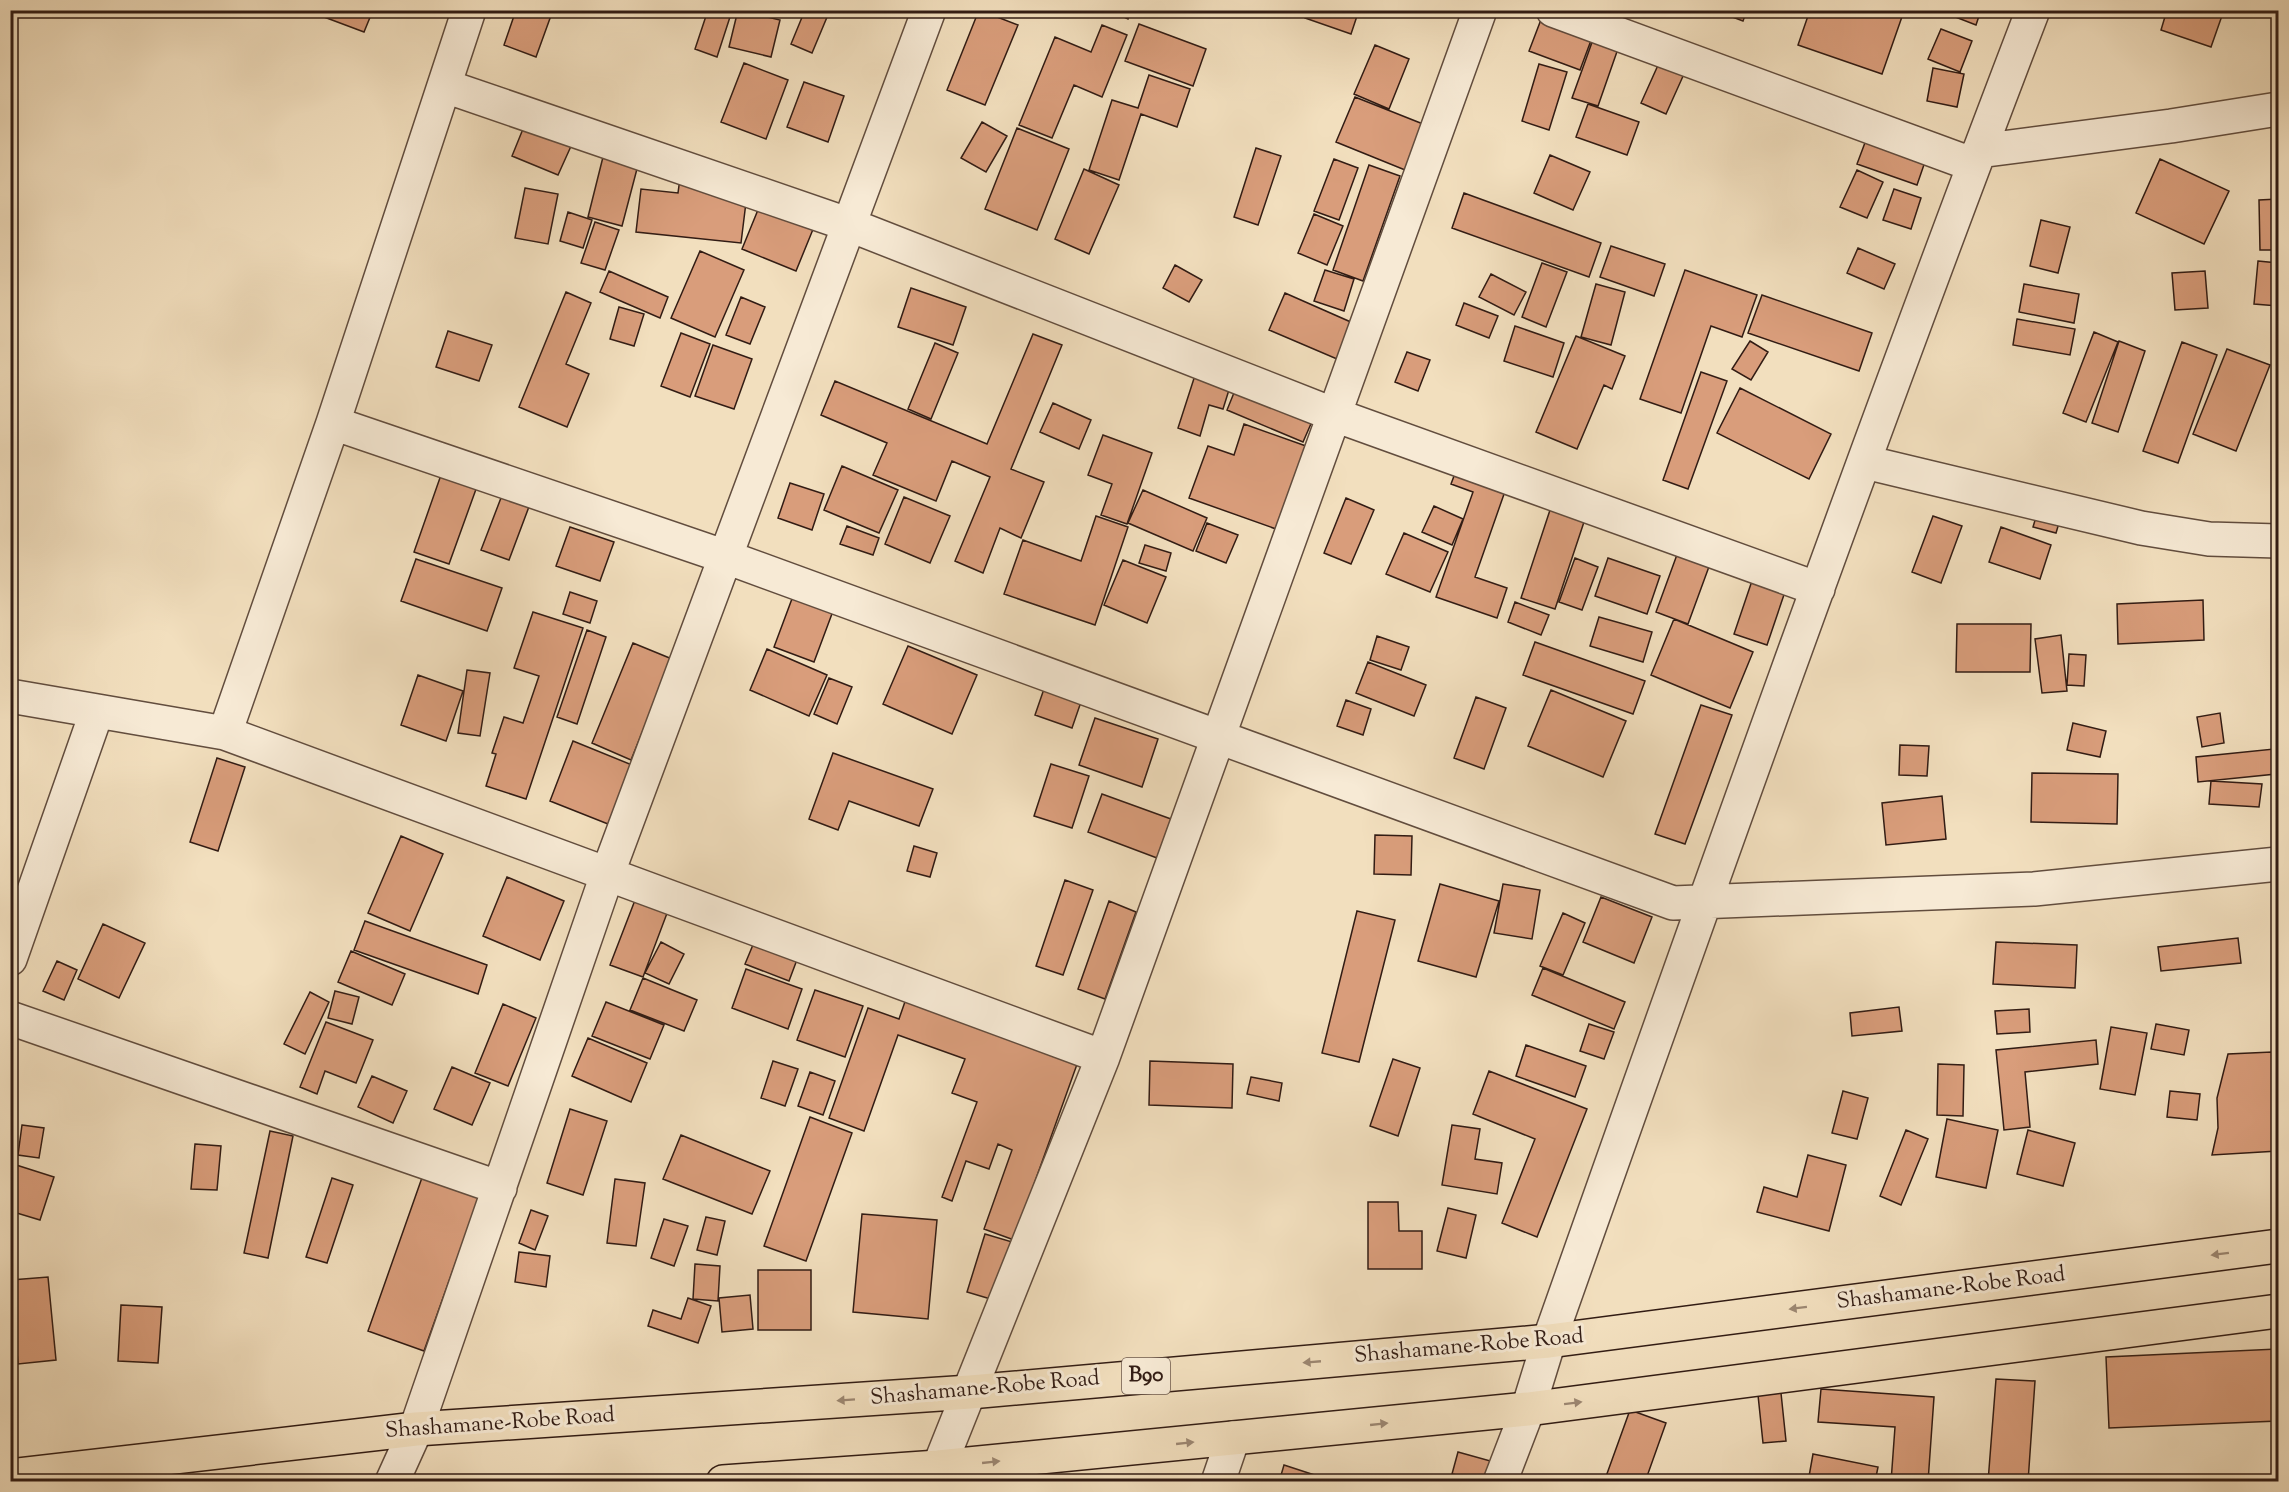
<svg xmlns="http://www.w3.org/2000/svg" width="2289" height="1492" font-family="'Sorts Mill Goudy',serif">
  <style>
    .building { fill: #d99d7b; stroke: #321c14; stroke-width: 1.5 }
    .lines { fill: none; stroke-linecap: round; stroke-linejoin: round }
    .minor-casing { stroke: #624d3e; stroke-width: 36 }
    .primary-casing { stroke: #321c14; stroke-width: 36 }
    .minor { stroke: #f7ead5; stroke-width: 33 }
    .primary { stroke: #f2dfbe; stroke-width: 33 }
    .oneway { fill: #9c8772 }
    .labels { text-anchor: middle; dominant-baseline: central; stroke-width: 6; stroke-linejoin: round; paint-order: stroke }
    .shield { fill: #f7ead5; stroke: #6d5a4e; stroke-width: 1.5 }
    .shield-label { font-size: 21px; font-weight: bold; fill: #321c14 }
    .street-label { font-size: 22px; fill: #321c14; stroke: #f7ead5 }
  </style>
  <rect width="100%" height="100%" fill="#f2dfbe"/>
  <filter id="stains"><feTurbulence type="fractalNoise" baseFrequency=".00333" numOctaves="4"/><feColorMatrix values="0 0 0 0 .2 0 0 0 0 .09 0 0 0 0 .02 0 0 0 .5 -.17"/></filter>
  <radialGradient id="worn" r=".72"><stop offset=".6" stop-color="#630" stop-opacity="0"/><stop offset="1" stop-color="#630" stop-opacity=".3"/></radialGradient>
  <!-- building -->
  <path class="building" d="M326,10H373L364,32L324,17Z
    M516,10H553L536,57L504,45Z
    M708,10L730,17L717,57L695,49Z
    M738,10L780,20L771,57L729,47Z
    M805,10H830L812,53L791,44Z
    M979,10L1018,25L985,105L947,90Z
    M1109,10H1131L1128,19Z
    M1307,10H1359L1351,34L1305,18Z
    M1714,10H1747L1743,21Z
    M1810,10L1904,11L1882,74L1798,45Z
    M1945,10H1981L1976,25L1945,13Z
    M2167,10H2224L2211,47L2161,30Z
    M1542,17L1593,35L1580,70L1529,51Z
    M1139,24L1206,49L1193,86L1125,61Z
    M1102,25L1127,35L1102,97L1074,85L1052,138L1019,125L1055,37L1091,52Z
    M1941,29L1972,41L1960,72L1928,59Z
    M1595,34L1620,43L1598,106L1572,98Z
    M1375,45L1409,59L1389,109L1354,94Z
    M744,63L788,80L766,139L721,122Z
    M1659,63L1684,74L1666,114L1641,103Z
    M1539,64L1567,72L1549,130L1522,121Z
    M1933,68L1964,74L1957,107L1927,101Z
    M1149,75L1190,89L1177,127L1141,114L1119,180L1089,170L1112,100L1138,108Z
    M804,82L844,96L828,142L787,127Z
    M1355,97L1428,126L1410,172L1336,142Z
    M1588,104L1639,122L1627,155L1576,137Z
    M982,122L1007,136L986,172L961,158Z
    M525,124L572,144L558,175L512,156Z
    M1017,128L1069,149L1037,230L985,209Z
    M1869,132L1928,153L1917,185L1857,164Z
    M608,137L643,146L622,226L588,217Z
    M1256,148L1281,156L1258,225L1234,217Z
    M1550,155L1590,172L1573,210L1534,193Z
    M1334,159L1358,168L1339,220L1314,211Z
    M2160,159L2229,191L2204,244L2136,213Z
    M1369,165L1400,176L1363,281L1333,270Z
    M1084,169L1119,185L1089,254L1055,239Z
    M1857,170L1883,182L1867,218L1840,207Z
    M680,178L748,186L741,243L636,232L641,189L678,193Z
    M525,188L558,194L548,244L515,238Z
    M1894,189L1921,198L1911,229L1883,220Z
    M1464,193L1601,243L1589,277L1452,228Z
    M2278,199V250H2260L2259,200Z
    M762,200L816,222L796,271L742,249Z
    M568,212L592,220L583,248L560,241Z
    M1314,214L1343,226L1327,265L1298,253Z
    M2041,220L2070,227L2058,273L2030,266Z
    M595,222L619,230L605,270L581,263Z
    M1611,246L1665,264L1654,296L1600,277Z
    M1858,248L1895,264L1884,289L1847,273Z
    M700,251L744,270L715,337L671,318Z
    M2258,261L2278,263V306L2254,304Z
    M1542,263L1567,272L1546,327L1522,317Z
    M1175,265L1202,280L1189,302L1163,288Z
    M1325,270L1354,279L1344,311L1314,301Z
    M1685,270L1757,295L1742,337L1711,326L1681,413L1640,399Z
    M609,271L668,297L660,318L600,292Z
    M2205,271L2208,308L2175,310L2172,273Z
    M1491,274L1526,292L1514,315L1479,297Z
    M1596,284L1625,292L1611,345L1581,337Z
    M2024,284L2079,294L2074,323L2019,312Z
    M911,288L966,307L953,345L898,327Z
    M566,292L591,303L566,364L589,374L567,427L519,407Z
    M1285,293L1353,323L1337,359L1269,330Z
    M1762,295L1872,333L1859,371L1748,333Z
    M741,297L765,307L750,344L726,335Z
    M1464,303L1498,316L1489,338L1456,325Z
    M619,307L644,314L634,346L610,339Z
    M2017,319L2075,329L2070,355L2013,345Z
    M1515,326L1564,343L1553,377L1504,361Z
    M448,331L492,345L479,381L436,367Z
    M2094,332L2118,342L2086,422L2063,413Z
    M681,333L710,344L690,397L661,386Z
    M1033,334L1062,345L1011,469L1044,482L1021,538L1000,528L983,573L955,561L990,477L952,461L936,501L873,475L887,443L821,415L835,381L987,444Z
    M1576,336L1625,356L1612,389L1604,385L1577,449L1536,432Z
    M1750,341L1768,352L1751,380L1732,369Z
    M2119,341L2145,351L2118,432L2092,423Z
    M2182,342L2217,355L2178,463L2143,451Z
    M935,343L958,353L931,419L908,409Z
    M713,345L752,359L734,409L695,396Z
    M2227,349L2270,365L2236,451L2193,434Z
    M1407,352L1430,360L1418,391L1395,382Z
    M1198,366L1233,377L1223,409L1209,405L1200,436L1178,428Z
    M1701,372L1727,381L1688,489L1663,480Z
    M1240,378L1317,410L1303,442L1227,410Z
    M1740,388L1831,434L1809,479L1717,433Z
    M1053,403L1091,420L1079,449L1040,432Z
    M1244,424L1306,446L1276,529L1189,498L1208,446L1234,455Z
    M1103,435L1152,453L1127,524L1101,515L1112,484L1088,475Z
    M448,455L484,467L449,564L414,552Z
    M1460,460L1510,477L1475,577L1507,588L1497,618L1436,597L1473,492L1451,484Z
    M842,466L898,490L879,533L824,510Z
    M509,477L536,488L509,560L481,550Z
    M790,483L824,494L812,530L778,518Z
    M1143,490L1207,518L1193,551L1128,523Z
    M904,497L950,516L930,563L885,544Z
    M2042,497L2065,503L2056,533L2033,527Z
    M1346,498L1374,510L1351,564L1324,553Z
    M1434,506L1463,519L1452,545L1422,532Z
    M1551,507L1585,519L1555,609L1521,598Z
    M1096,516L1128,527L1095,625L1004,594L1023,540L1081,561Z
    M1933,516L1962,526L1941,583L1912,572Z
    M1207,523L1238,535L1226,563L1196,551Z
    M847,526L879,538L873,555L840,544Z
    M570,527L614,542L600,581L556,566Z
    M2001,527L2051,545L2040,579L1989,562Z
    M1404,533L1448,552L1430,592L1386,574Z
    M1682,541L1714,553L1688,624L1656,612Z
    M1145,545L1171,553L1166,571L1139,563Z
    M1575,558L1598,567L1582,610L1559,602Z
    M1608,558L1660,576L1647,614L1595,596Z
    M416,559L502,588L487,631L401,601Z
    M1123,560L1166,577L1147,623L1104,605Z
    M1758,563L1791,574L1767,645L1734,634Z
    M799,580L839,595L814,662L774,647Z
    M570,592L597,601L590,623L563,614Z
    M2203,600L2204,640L2118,644L2117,604Z
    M1515,602L1549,615L1541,635L1508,622Z
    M533,612L583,628L526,799L486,786L496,754L492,753L504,717L523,723L539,676L514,668Z
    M1599,617L1652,632L1643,662L1590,646Z
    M1674,619L1753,652L1730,708L1651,675Z
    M1957,624H2031L2030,672H1956Z
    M587,630L606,637L577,724L557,717Z
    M2061,635L2067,691L2042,693L2035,639Z
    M1377,636L1409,647L1401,670L1370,660Z
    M1535,642L1645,681L1633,714L1523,675Z
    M633,643L672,659L631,760L592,743Z
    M908,646L977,675L952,734L883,704Z
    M767,649L827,675L809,716L750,690Z
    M2069,654L2086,655L2084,686L2067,685Z
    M1368,662L1426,685L1414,716L1356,693Z
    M467,670L490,673L480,736L458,733Z
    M418,675L463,691L446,741L401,725Z
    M829,678L852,687L837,724L814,714Z
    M1045,686L1082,699L1072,728L1035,715Z
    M1551,690L1626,721L1603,777L1528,746Z
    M1476,697L1506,708L1484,769L1454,758Z
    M1346,700L1371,709L1363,735L1337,726Z
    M1701,705L1732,715L1685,844L1655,834Z
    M2220,713L2224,743L2202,747L2197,717Z
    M1095,718L1158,739L1142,787L1079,765Z
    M2073,723L2106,731L2100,757L2067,750Z
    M573,741L632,765L608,824L550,801Z
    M1900,745L1929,746L1927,776L1899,775Z
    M2274,749L2276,774L2198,782L2196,757Z
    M833,753L933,789L919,826L849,801L838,830L809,819Z
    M217,758L245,767L218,851L190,842Z
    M1051,764L1089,776L1072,828L1034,816Z
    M2032,773L2118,774L2117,824L2031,822Z
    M2211,781L2262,784L2259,807L2209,804Z
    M1102,794L1171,819L1157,858L1088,832Z
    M1942,796L1946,839L1886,845L1882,803Z
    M1375,835L1412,836L1411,875L1374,874Z
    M401,836L443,854L410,931L368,913Z
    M914,846L937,853L930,877L907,871Z
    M507,877L564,901L540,960L483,936Z
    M1065,880L1093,890L1063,975L1036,966Z
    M1440,884L1499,901L1476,977L1418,961Z
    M1503,884L1540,890L1532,939L1494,933Z
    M637,895L669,908L643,977L610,965Z
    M1601,897L1652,917L1634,963L1583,942Z
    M1109,901L1136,912L1105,999L1078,989Z
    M1357,911L1395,920L1359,1062L1322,1053Z
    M1563,913L1585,923L1563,975L1540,966Z
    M365,921L487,965L478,994L354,950Z
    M103,924L145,943L119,998L78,979Z
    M2238,938L2241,963L2161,971L2158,947Z
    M755,940L798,957L789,981L745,964Z
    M661,942L684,954L669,984L645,973Z
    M1996,942L2077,945L2075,988L1993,984Z
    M351,951L405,974L392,1005L338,982Z
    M57,961L77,970L64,1000L43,991Z
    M1543,968L1625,1002L1614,1029L1532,995Z
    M746,969L802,989L788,1029L732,1008Z
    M643,978L697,1000L684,1031L630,1010Z
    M815,990L863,1006L845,1057L797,1040Z
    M335,991L359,997L352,1024L328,1018Z
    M310,992L329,1002L305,1054L284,1044Z
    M908,993L1080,1056L1014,1240L984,1229L1012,1150L998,1144L989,1169L966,1161L952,1201L942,1197L977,1102L952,1093L965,1059L898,1035L864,1131L829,1118L868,1008L899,1019Z
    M606,1002L664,1025L650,1059L592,1036Z
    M503,1004L536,1018L508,1086L475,1073Z
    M1899,1007L1902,1031L1852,1036L1850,1013Z
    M2029,1009L2030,1032L1997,1034L1995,1011Z
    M326,1022L373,1040L356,1083L325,1071L317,1094L300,1087Z
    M1589,1024L1614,1032L1604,1059L1580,1051Z
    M2156,1024L2189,1030L2184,1055L2151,1049Z
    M2111,1027L2147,1033L2135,1095L2100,1089Z
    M588,1038L647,1063L631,1102L572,1076Z
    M2096,1040L2098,1064L2025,1072L2030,1127L2004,1130L1996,1050Z
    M1526,1045L1586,1066L1575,1097L1516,1076Z
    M2272,1052L2274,1081L2278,1083V1151L2212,1155L2218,1128L2217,1098L2228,1054Z
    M1393,1059L1420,1068L1398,1136L1370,1126Z
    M773,1061L798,1069L785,1106L761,1098Z
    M1150,1061L1233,1064L1232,1108L1149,1105Z
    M1938,1064L1964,1065L1963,1116L1937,1115Z
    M452,1067L490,1083L472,1125L434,1109Z
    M1489,1071L1587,1109L1537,1237L1502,1223L1535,1139L1473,1114Z
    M810,1072L835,1081L823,1115L798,1106Z
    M372,1076L407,1091L393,1123L358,1107Z
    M1251,1077L1282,1083L1279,1101L1247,1094Z
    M1843,1091L1868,1098L1857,1139L1832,1133Z
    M2170,1091L2200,1094L2197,1120L2167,1117Z
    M570,1109L607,1121L583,1195L547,1183Z
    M810,1117L852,1133L806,1261L764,1246Z
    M1947,1119L1998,1130L1986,1188L1936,1177Z
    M22,1125L44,1128L39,1158L18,1155Z
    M1452,1125L1480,1129L1475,1159L1502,1163L1497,1194L1442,1185Z
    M1906,1130L1928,1139L1901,1205L1880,1196Z
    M2028,1130L2075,1143L2063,1186L2017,1174Z
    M270,1131L293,1136L268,1258L244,1253Z
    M681,1135L770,1171L752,1214L663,1179Z
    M195,1144L221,1146L217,1190L191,1189Z
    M1808,1155L1846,1165L1829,1231L1757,1212L1764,1187L1797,1197Z
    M10,1163L54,1177L40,1220L10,1211Z
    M424,1172L481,1192L424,1351L368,1331Z
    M332,1178L353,1185L327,1263L306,1257Z
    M615,1179L645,1183L636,1246L607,1243Z
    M1368,1202H1398L1399,1231H1422V1269H1368Z
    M1448,1208L1476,1215L1466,1258L1437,1251Z
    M531,1210L548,1216L535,1250L519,1243Z
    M862,1214L937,1220L928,1319L853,1312Z
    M706,1217L725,1221L717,1255L697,1250Z
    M664,1219L688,1226L674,1266L651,1258Z
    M985,1234L1022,1245L1004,1303L967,1292Z
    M519,1252L550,1256L546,1287L515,1282Z
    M695,1264L720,1266L718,1301L693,1299Z
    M758,1270H811V1330H758Z
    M48,1277L56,1360L18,1364L11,1280Z
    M750,1295L753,1329L722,1332L719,1298Z
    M688,1298L711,1306L698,1343L648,1326L653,1310L681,1319Z
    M121,1305L162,1307L158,1363L118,1361Z
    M2277,1349L2278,1421L2109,1428L2106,1357Z
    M1996,1379L2035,1381L2028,1482H1988Z
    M1821,1389L1934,1397L1928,1482H1891L1895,1427L1818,1422Z
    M1781,1393L1786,1441L1763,1443L1758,1395Z
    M1630,1410L1666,1423L1645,1482H1604Z
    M1458,1452L1494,1462L1489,1482L1452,1474Z
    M1813,1454L1878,1467L1875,1482H1808Z
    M1284,1465L1336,1482H1279Z"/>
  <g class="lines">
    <defs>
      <path id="minor" d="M1553,10L1974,165
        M445,86L850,225L1335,415L1818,589
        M1979,151L2171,126L2278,109
        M333,423L726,557L1673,903L2034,889L2278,864
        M1865,462L2141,528L2209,539L2278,541
        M10,696L225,733L1103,1057
        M225,733L333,423L469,10
        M10,959L97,711
        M10,1018L500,1188
        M392,1482L416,1429L607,875L929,10
        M933,1482L1103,1057L1480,10
        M1218,1482L1233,1438
        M1500,1482L1528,1409L1549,1341C1706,896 1864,451 2033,10"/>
      <path id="primary" d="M10,1476L416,1429L970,1392L1549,1341L2278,1246
        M723,1482L938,1467L1528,1409L2278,1311"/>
    </defs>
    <!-- minor casing -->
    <use href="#minor" class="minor-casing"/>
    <!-- primary casing -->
    <use href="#primary" class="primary-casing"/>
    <!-- minor -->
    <use href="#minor" class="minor"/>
    <!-- primary -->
    <use href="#primary" class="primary"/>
  </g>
  <!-- one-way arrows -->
  <defs><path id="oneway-solid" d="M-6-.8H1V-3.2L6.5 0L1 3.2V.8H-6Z" transform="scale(1.5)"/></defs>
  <g class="oneway">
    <use href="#oneway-solid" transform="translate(2220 1254) rotate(173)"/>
    <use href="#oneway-solid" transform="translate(1798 1308) rotate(173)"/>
    <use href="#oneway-solid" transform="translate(1312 1362) rotate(175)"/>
    <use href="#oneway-solid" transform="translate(846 1400) rotate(176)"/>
    <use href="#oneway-solid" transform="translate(1573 1403) rotate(-7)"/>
    <use href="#oneway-solid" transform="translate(1379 1424) rotate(-6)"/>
    <use href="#oneway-solid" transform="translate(1185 1443) rotate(-6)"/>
    <use href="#oneway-solid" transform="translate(991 1462) rotate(-6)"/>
  </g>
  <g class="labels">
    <!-- shield labels -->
    <rect class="shield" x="1122" y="1358" width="48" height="36" rx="4.5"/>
    <g class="shield-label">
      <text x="1146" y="1376">B90</text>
    </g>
    <!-- street labels -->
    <g class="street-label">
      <text transform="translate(1951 1289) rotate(-7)">Shashamane-Robe Road</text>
      <text transform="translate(1469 1347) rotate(-5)">Shashamane-Robe Road</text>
      <text transform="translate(985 1389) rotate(-5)">Shashamane-Robe Road</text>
      <text transform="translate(500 1424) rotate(-4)">Shashamane-Robe Road</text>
    </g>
  </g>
  <!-- margin -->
  <rect width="2289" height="1492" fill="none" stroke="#f2dfbe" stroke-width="36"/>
  <rect x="12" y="12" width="2265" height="1468" fill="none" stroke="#321c14" stroke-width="3"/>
  <rect x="18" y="18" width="2253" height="1456" fill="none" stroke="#321c14" stroke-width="1.5"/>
  <rect width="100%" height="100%" filter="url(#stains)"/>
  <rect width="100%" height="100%" fill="url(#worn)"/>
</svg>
